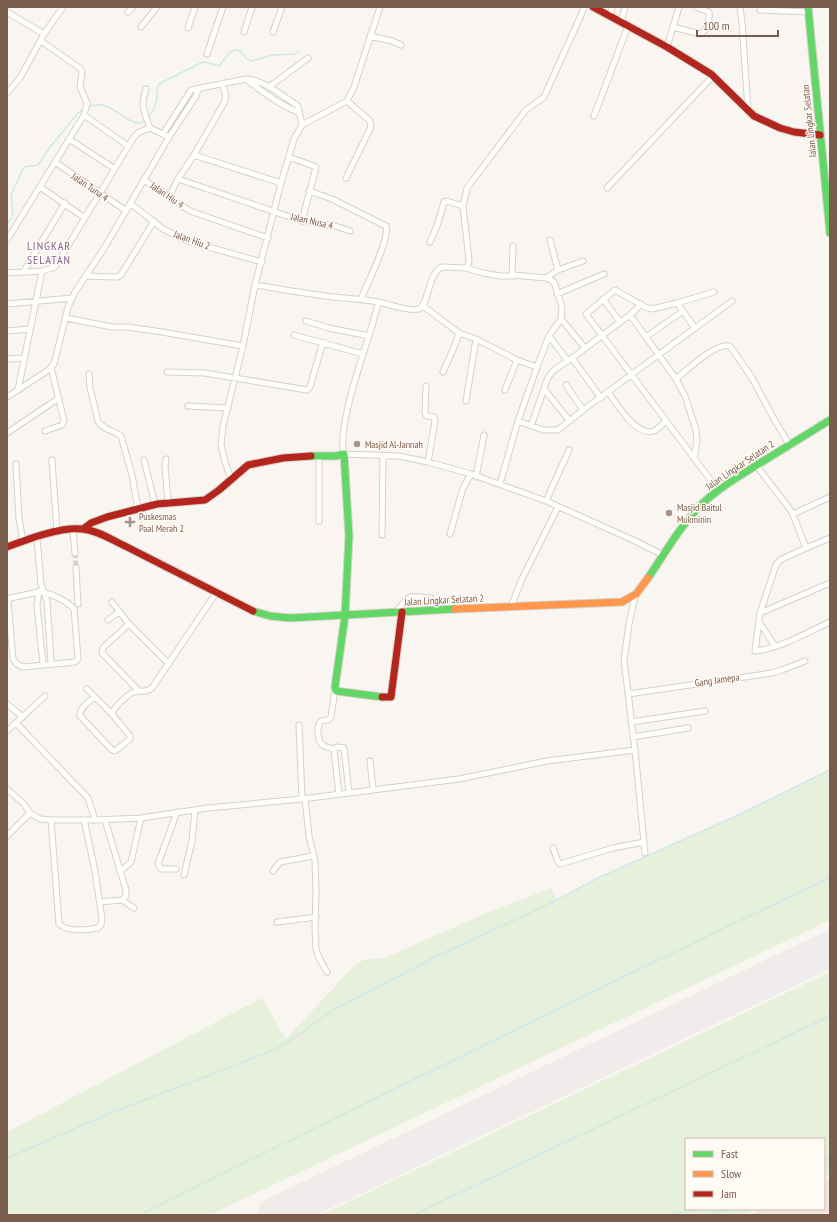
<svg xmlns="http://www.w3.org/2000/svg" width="837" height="1222" font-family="'PT Sans Narrow',sans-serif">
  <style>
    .residential { fill: #f2e8de }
    .green { fill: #e7f0db }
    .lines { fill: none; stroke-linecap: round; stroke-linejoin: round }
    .stream { stroke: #d0e8ea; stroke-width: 1.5 }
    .runway { stroke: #f0ecec; stroke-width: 36 }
    .street-tunnel { stroke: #d9cfc7; stroke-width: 5; stroke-dasharray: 5 2.5; stroke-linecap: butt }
    .street-casing { stroke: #d7d1cb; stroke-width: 7 }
    .fast-casing { stroke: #d9d2cb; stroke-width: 9 }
    .slow-casing { stroke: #d9d2cb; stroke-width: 9 }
    .jam-casing { stroke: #d9d2cb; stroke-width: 9 }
    .street { stroke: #fefefd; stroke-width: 5 }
    .fast { stroke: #63d668; stroke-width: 7 }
    .slow { stroke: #ff974d; stroke-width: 7 }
    .jam { stroke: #b3261e; stroke-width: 7 }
    .poi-dot { fill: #a69286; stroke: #fffaf3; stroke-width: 1.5 }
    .labels { text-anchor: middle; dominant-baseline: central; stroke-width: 3; stroke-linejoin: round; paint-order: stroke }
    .street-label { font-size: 10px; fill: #7a5c4d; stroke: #fffaf3 }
    .poi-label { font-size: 10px; fill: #7a5c4d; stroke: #fffaf3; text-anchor: start }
    .quarter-label { font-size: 12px; letter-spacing: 1px; fill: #846695; stroke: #fffaf3 }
  </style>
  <rect width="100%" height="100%" fill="#f9f5f0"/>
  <!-- residential -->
  <path class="residential" d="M830,1178V1215H750L763,1209H824V1181Z"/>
  <!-- green -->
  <path class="green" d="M830,770V920L210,1215H7V1132L262,998L286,1039L351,969L363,960L384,958L496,909L552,888L556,900L600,877L734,817Z
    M830,972V1175L824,1178V1139H686V1209H758L745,1215H321Z"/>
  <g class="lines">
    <!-- stream -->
    <path class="stream" d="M88,107C114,95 130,135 147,119C152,114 157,103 157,96C157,91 156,88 159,84L201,63L205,62L219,66L230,52L235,50L240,51L247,59L252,61L272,55L295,54L299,51
      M7,225L13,214L11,195L24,167L38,165L51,146L78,113L83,110
      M7,1158L111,1113L269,1052L284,1045L332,1011L437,956L545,906L600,877L734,817L830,770
      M824,1160L830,1157
      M824,1170L830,1166
      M140,1215C250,1159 361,1106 472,1051C591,993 710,934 830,878
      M413,1215L830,1016
      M672,1215L695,1209
      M708,1215L731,1209"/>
    <!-- runway -->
    <path class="runway" d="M275,1215L830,949"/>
    <!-- street-tunnel -->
    <path class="street-tunnel" d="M75,553L76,568"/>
    <defs>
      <path id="street" d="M740,7L742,23L748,109
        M760,10L808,12
        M7,12L44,34
        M128,12L133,7
        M610,16L612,7
        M621,23L625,7
        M141,27L157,7
        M673,27L700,34C707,31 710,19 709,12L696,7
        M188,28L195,7
        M244,32L252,7
        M273,32L282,7
        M370,36L392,41L401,45
        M667,47L679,7
        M207,54L223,7
        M246,79C261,91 282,106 300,113
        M222,83L226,96L224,103L194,155L178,179L302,221L335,226L350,231
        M269,87L308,58
        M146,89C140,105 144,112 150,128
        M7,93L20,78L44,34L63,7
        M84,115L128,146
        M594,116L628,26
        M163,134L191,90L246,79C265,80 282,96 298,106L302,125
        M69,139L115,169
        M194,155L281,183
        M289,157L316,167L302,221
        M55,162L125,210
        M346,178L370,129L371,124L369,120L347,101
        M144,180L190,211L268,238
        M40,187L85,218
        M607,188L713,76
        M309,191L332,199L386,226C390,239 367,284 361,299
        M169,197L178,179
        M130,203L163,229L187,241L262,262
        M7,240L84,115L87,103L80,87L82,72L81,69L41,41
        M550,240L558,270
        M430,242L438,223L444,202L446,201L463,206
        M466,268L468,265L469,260L463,206L467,188L526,110L544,97L582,13L584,7
        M24,271L65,203
        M7,273L42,271L55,267L134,137L139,132L150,128L169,137
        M86,276L117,277L121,275L154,221
        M546,278L558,270L583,261
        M255,285C281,289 308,294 334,297C351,299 366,299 383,303C391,305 411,312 419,309C429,304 428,273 442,267L466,268L483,273L500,276H514
        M557,294L604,274
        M603,299L620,322
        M379,302C375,313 373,324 369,335C361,362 337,429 344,454L399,456L428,462L471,474L546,501L633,540L663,555
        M677,303L714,292
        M7,304L72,298
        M423,306L459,333L476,339L517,360L537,367
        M629,316L641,304
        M66,318L112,327H128L162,332L243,346
        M561,319L585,348
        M306,321L329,328L369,336
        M695,328L677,303L652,309L645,307L615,290L586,314L718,490
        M7,331L30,329
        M294,335L363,354
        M549,336L568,361C554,369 548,373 544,389L569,420
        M646,337L683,311
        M572,358L601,398
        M7,359L24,358
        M568,361L627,317L629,316L633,319L676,379L685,396L696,430L697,440L694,459
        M167,372L205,373L307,390L310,387L323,342
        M443,372L455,345L459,333
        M89,374L90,388L98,421C103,430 113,430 121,436L132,475L138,509
        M676,379C687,370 716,342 730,346L752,378L774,419L789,444
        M566,385L583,410
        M426,386L425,413L427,416L434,417L435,421L428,462
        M18,390L42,271
        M505,390L517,360
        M608,392C617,404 636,437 654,431C658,429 663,424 666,421
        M7,397L47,371L54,364L68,307L75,292L103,250L169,137L196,96L198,89
        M466,401L476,339
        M188,406L228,408
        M518,421L543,430H558L583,410L732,301
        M531,426L544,389
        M45,431L62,425L64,421L51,367
        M7,433L59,398
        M166,459L165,466L168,502
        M52,460L57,532
        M144,460L155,504
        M16,464L19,519L23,541
        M756,465L792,512L806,548L780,560L776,565L760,613L755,651C779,649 808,632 830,622
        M476,477L484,435
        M231,479L225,462L221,445L223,426L243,346L255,285L281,183L294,139L302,125L347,101L354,87L380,7
        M500,484L518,421L537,367L549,336L561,319L562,307L554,282L551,280L546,278L512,275L513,246
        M546,501L569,450
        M793,514L830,497
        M319,521V456
        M73,530L75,553
        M450,534L463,488L471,474
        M382,535L383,456
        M37,538L41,584L47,601L51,663
        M806,548L830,538
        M76,568L78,604
        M39,591L37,605L43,664
        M39,592C49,592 67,601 74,609L78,659L75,662L23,667L17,664L13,659L8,602L10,598Z
        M635,596L629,624L624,660L635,750L645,853
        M112,602L129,624L169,664
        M511,607L522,579L558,507
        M396,612C411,593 407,596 431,598
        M760,613L830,583
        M108,620L119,612
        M759,622L775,646
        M129,624L106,645L103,648L102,653L139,691
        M87,689L112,714L130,736V739L115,751L112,750L80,716C79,708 89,702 95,697
        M335,690L331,717L328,720L321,721C316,727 317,741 324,746C328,748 331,747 334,750L339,794
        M628,694L772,673L782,670L805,661
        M7,704L23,717
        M112,714C113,708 128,694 134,692C141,690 146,693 152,688L216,593
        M631,722L705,711
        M16,723L88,798L95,820
        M299,725L302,799
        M7,731L45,696
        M633,737L688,728
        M333,749L337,747L344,748L349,792
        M370,761L373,789
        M7,789L24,804L30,813L40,819L51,820H95L141,818L208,808L302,799L459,779L547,761L635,750
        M305,798L309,836L315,861L316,891L315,928L316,949L319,958L327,972
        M51,820L59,924C68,932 87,930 98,928L101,925L102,919L95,871L84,820
        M105,820L126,890V896L122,900
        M7,836L30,813
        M553,848L558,862L560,864L613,848L644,842
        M176,869H161L158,864L177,812
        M273,871L280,862L313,856
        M120,872L131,862L141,818
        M184,875L192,841L195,810
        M100,902L122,900L134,908
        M277,922L316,917"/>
      <path id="fast" d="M808,7L830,233
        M311,456H336L344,454L349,536L345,616L335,687L336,691L382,697
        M648,578C665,553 679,528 700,506C715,491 733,480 752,468C778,452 804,436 830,420
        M253,611L270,616L290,618L455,609"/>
      <path id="slow" d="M455,609L622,602L636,594L648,578"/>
      <path id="jam" d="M593,7L667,47L711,74L754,116L780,128L794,132L820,135
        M83,529L91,523L107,517L157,504L205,500L219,490L248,465L283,458L311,456
        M7,547C28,539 59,527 82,529C97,530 112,540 125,546L253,611
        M382,697H391L402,612"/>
    </defs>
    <!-- street casing -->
    <use href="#street" class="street-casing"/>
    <!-- fast casing -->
    <use href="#fast" class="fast-casing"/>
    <!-- slow casing -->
    <use href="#slow" class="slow-casing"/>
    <!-- jam casing -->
    <use href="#jam" class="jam-casing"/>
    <!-- street -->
    <use href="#street" class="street"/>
    <!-- fast -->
    <use href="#fast" class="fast"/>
    <!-- slow -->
    <use href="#slow" class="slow"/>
    <!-- jam -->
    <use href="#jam" class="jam"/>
  </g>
  <!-- markers -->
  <g class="poi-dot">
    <circle cx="357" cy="444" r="4"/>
    <circle cx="669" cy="513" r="4"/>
    <path d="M128 516h4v4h4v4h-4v4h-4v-4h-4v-4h4z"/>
  </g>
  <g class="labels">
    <!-- street labels -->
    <g class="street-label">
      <text transform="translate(809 121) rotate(-96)">Jalan Lingkar Selatan</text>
      <text transform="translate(90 187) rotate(35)">Jalan Tuna 4</text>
      <text transform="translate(167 195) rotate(34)">Jalan Hiu 4</text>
      <text transform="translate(312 221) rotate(13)">Jalan Nusa 4</text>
      <text transform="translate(192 240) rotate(20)">Jalan Hiu 2</text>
      <text transform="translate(740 465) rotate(-34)">Jalan Lingkar Selatan 2</text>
      <text transform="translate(444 600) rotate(-3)">Jalan Lingkar Selatan 2</text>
      <text transform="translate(717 680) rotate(-8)">Gang Jamepa</text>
    </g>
    <!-- poi labels -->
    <g class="poi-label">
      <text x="365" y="444">Masjid Al-Jannah</text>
      <text x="677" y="507">Masjid Baitul<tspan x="677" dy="12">Mukminin</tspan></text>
      <text x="139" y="516">Puskesmas<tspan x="139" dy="12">Paal Merah 2</tspan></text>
    </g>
    <!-- quarter labels -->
    <g class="quarter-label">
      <text x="49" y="245">LINGKAR<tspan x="49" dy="14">SELATAN</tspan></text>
    </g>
  </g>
  <!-- border -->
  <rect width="837" height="1222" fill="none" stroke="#7a5c4d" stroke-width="16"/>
  <!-- legend -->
  <rect x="685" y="1138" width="140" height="72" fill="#fffaf3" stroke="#cabbb1"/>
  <rect x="693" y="1151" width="20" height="6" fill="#63d668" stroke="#cabbb1"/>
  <text x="721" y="1158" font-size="12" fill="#7a5c4d">Fast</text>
  <rect x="693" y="1171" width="20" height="6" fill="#ff974d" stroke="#cabbb1"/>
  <text x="721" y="1178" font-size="12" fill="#7a5c4d">Slow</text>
  <rect x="693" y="1191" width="20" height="6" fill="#b3261e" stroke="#cabbb1"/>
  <text x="721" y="1198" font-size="12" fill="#7a5c4d">Jam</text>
  <!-- scale -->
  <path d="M697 30v6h81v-6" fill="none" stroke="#7a5c4d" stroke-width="2"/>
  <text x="703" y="30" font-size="12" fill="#7a5c4d" stroke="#fffaf3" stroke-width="3" paint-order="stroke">100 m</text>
</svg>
